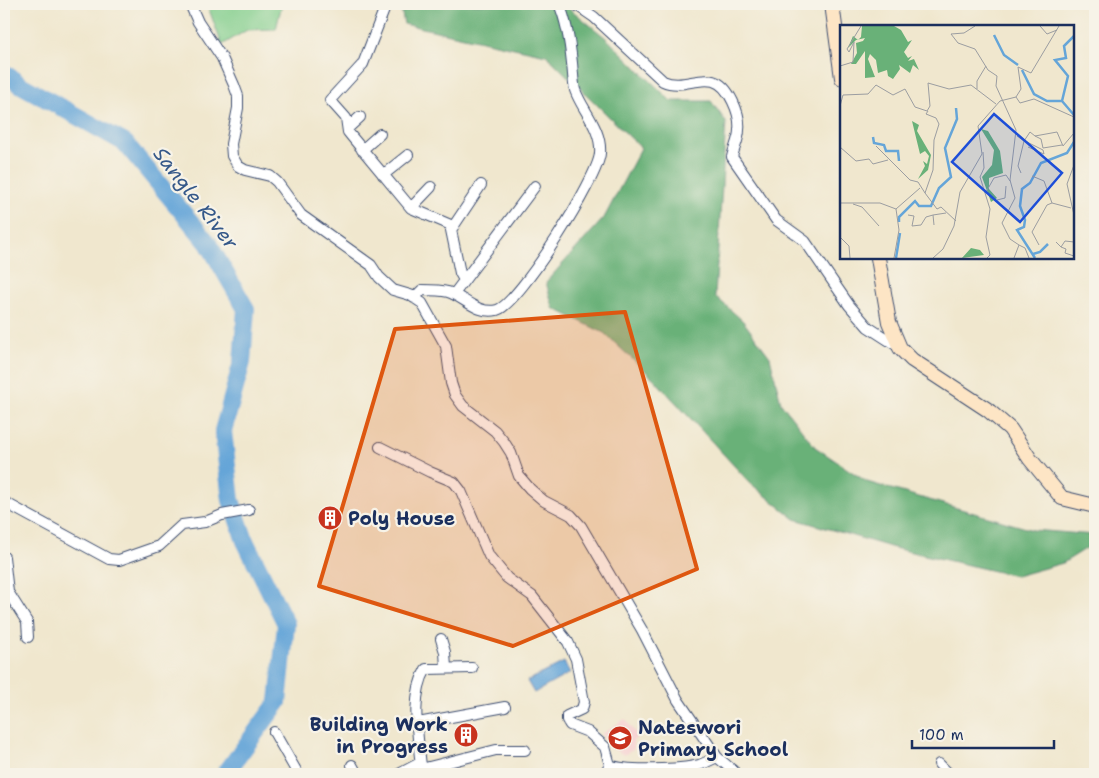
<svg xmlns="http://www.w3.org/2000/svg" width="1099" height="778" font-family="'Shantell Sans',sans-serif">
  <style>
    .built { fill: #f7cfd0 }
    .green { fill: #82ce8c; stroke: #4e7e75 }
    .forest { fill: #69b178; stroke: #42706b }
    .water { fill: #65a5d8; stroke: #406a9b }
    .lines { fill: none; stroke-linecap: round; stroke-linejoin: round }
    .river { stroke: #65a5d8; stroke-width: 18 }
    .street-casing { stroke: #3b4b6f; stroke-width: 12 }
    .secondary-casing { stroke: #3b4b6f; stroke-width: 16 }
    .street { stroke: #fff; stroke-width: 10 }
    .secondary { stroke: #fde5c5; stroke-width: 14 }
    .marked { fill: #de5710; fill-opacity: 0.2; stroke: #de5710; stroke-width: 4; stroke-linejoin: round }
    .labels { text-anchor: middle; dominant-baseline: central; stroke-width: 4.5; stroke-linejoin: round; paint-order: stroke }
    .poi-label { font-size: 19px; font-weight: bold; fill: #1b2f5e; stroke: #f7f3e8; text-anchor: start }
    .water-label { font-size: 20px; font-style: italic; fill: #355889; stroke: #f7f3e8 }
    .inset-river { fill: none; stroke: #65a5d8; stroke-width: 2.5 }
    .inset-road { fill: none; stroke: #9b9da1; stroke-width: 1 }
    .view { fill: #1d4ed8; fill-opacity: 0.15; stroke: #1d4ed8; stroke-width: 2.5 }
    .inset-edge { fill: none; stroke: #1b2f5e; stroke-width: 2.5 }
  </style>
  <rect width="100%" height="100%" fill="#f7f3e8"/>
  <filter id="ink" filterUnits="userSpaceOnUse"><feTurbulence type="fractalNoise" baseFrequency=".02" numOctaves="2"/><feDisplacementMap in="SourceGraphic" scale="10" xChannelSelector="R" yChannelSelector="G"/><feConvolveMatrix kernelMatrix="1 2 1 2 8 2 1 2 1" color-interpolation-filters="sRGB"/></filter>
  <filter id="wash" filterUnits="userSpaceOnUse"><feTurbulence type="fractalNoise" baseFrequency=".0096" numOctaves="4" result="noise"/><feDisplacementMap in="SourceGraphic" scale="20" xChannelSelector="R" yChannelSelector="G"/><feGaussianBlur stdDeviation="1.12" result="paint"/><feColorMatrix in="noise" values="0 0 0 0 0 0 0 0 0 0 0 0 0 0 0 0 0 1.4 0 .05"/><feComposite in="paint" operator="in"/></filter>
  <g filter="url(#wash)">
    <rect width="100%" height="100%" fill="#f0e7ce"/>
    <!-- built -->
    <path class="built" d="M625,719L638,736L633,741L634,749L624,755L613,749L601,734Z"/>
    <!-- green -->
    <path class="green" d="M207,4H282L276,29L247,30L222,45Z"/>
    <!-- forest -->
    <path class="forest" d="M400,4H564L606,38L671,101H711L726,122L715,296L743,321L770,357L781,403L815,447L867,482L1033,530L1095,535V543L1063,563L1016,576L894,548L795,519L750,483L654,379L604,333L553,308L546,282L604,218L641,148L546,55L404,24Z"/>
    <!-- water -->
    <path class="water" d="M564,662L570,673L534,693L527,681Z"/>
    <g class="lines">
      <!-- river -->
      <path class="river" d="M4,73L21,85L125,143L208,243L246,309L242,362L223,431L231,500L245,541L286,624L278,702L225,774"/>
    </g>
  </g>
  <g filter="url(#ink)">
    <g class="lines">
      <defs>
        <path id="street" d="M190,4L198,22L222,58L234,85L238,96V108L231,144L232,156L238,166L245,170L270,176L277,182L301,215L371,265L379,277L393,290L410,295L422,303L446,346L451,383L455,395L463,406L495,431L504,442L511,453L519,476L530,489L544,501L571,515L581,526L642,630L678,700L717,757L737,774
          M575,4L594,17L663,81C681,89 697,77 713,81C729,85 741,115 739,130C739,139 734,148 732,157L776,220L805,241L849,305L868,327L899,347
          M384,10L363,64L330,100L346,118L348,132L352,137L411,208
          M348,128L360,117
          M362,150L380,134
          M383,175L408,155
          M431,187L411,208L453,226
          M464,280L460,273L451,230L481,185
          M454,294L535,186
          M414,298L422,290C430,290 440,290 448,292C464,297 478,315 497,310C519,304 599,177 600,153C602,129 582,110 575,90C573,81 573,72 572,63C570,43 567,22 559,4
          M380,447L430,472L454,482L461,491L489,556L507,578L532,596L568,642L576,659L584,702L582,709L567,716V720L570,725L588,732L605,747L610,765
          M4,502L109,559L119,560L159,546L182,525L205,522L222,515L249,510
          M4,557L8,592L27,622L28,637
          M441,639L445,652L446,668
          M418,723L505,707
          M274,732L298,774
          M939,764L949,774
          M352,765L357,774
          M421,766C418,736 410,696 426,669L472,668
          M399,774L418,764L425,768L496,750H525
          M604,774L610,765C626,772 682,769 699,765C705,763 711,760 717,757"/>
        <path id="secondary" d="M832,4L842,78
          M878,258L889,322L900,348L912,360L988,410L1010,429L1030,459L1062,498L1095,506"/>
      </defs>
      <!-- street casing -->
      <use href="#street" class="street-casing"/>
      <!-- secondary casing -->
      <use href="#secondary" class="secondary-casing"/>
      <!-- street -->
      <use href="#street" class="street"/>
      <!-- secondary -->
      <use href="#secondary" class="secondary"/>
    </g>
  </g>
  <!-- marked area -->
  <path class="marked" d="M625,312L697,569L513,646L319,586L395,329Z"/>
  <!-- icons -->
  <defs>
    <symbol id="building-disc" viewBox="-11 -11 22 22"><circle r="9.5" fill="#c8321e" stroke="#f7f3e8"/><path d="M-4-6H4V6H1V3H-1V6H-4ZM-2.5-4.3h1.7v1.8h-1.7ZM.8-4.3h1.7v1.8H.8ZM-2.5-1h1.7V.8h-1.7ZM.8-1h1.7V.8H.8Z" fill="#fff"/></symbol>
    <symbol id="school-disc" viewBox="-11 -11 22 22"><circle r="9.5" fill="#c8321e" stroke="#f7f3e8"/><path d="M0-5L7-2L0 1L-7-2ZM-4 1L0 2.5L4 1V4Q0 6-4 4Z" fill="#fff"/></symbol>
  </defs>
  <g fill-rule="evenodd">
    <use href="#building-disc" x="316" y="504" width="28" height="28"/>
    <use href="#building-disc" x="452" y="721" width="28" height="28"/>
    <use href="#school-disc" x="606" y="724" width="28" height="28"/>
  </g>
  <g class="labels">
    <!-- poi labels -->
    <g class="poi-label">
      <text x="348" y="518">Poly House</text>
      <text x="448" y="724" text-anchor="end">Building Work<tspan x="448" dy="22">in Progress</tspan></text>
      <text x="638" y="727">Nateswori<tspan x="638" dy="22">Primary School</tspan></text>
    </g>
    <!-- water labels -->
    <g class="water-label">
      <text transform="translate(196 198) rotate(52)">Sangle River</text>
    </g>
  </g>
  <!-- overview -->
  <g transform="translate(840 25)">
    <rect width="234" height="234" fill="#f0e7ce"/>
    <path d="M22,1H54L61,5L68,17L72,15L64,27L68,33L72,31L68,36L74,34L79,45L73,40L70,48L59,40L60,44L53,54L48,51L47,45L38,48L36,35L30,29L28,34L35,52L25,53V26L16,39H11L17,28L16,18L23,16L25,13L16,15L8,23L13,11L18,15L21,12ZM72,96L79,100L77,106L91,130L88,145L78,154L85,141L83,136L87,139L89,131L85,126L80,129ZM141,104L148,106L160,126L163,148L149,153V164L157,173L151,177L142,152L152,140L154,125ZM131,223L140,225L144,230L122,233Z" fill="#69b178"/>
    <path class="inset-river" d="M154,10L164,30L178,40M182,45L194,69L207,76H222L228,51L215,35L226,33L224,21L234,11M222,76L234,90M33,112L34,118L44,120L46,126H58L59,136M59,197V192L75,176L79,181H91L99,163L111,152L105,123L117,94L116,83M193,229L200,227L208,219M56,233L60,208M195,233L177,205L184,202L185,195L180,181L182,164L190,158L201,138L227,128L234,117"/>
    <path class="inset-road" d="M135,1L124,8L111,9L118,18L135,24L148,45L157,51L156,61L176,105L170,155L175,173L162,198L170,214L179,220L174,233M200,1L207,9L217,5M0,41L13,37L14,17L9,27L7,24L21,1M137,64V56L146,41M176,72L180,78L194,74L234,92M0,81L3,70L28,69L36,60L53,70L65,64L75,82L87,86L90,81L88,58L109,64L131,60L156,79M88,86L86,89L96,93L99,99L94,115L93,145L85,168L97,184L101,182L116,196M177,111L184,116L190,107L195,111L217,107L223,121L234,108M195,111L201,114L203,123M185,116L203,125L204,129L188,122M36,121L70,155L78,157L85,168M0,122L16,136L29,134L33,139L48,135M203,123L222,120M143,127L144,143L140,152L150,184L146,212L150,230L147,233M234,140L227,159L234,190M181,148L178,141L184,116M192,151L204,156L212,178L231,183M146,167L154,153L166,150L170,156M157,175L165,173L166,161M0,178H40L56,184M13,179L22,182L39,201M68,190L74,191L72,201L81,200L86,192L93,190M94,200L93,190L106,188M0,212L9,221L10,233M216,217L221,222L225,216L234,217M179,220L185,223L189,233M199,220L192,207L207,180L212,178M221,222L226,224L225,228L234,231M54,233L59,205L56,184L80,163M93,233L103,224L114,201L120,167L142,129L138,101L160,76L176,72L181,64L178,42L191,48L219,1"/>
    <path class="view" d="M154,89L222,148L180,197L112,137Z"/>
    <rect width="234" height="234" class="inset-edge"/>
  </g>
  <!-- margin -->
  <rect width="1099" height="778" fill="none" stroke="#f7f3e8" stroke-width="20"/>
  <!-- scale -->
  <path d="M912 740v8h142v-8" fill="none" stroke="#1b2f5e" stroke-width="2.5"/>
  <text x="919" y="740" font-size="15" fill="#1b2f5e" stroke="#f7f3e8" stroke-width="4" paint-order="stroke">100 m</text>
</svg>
